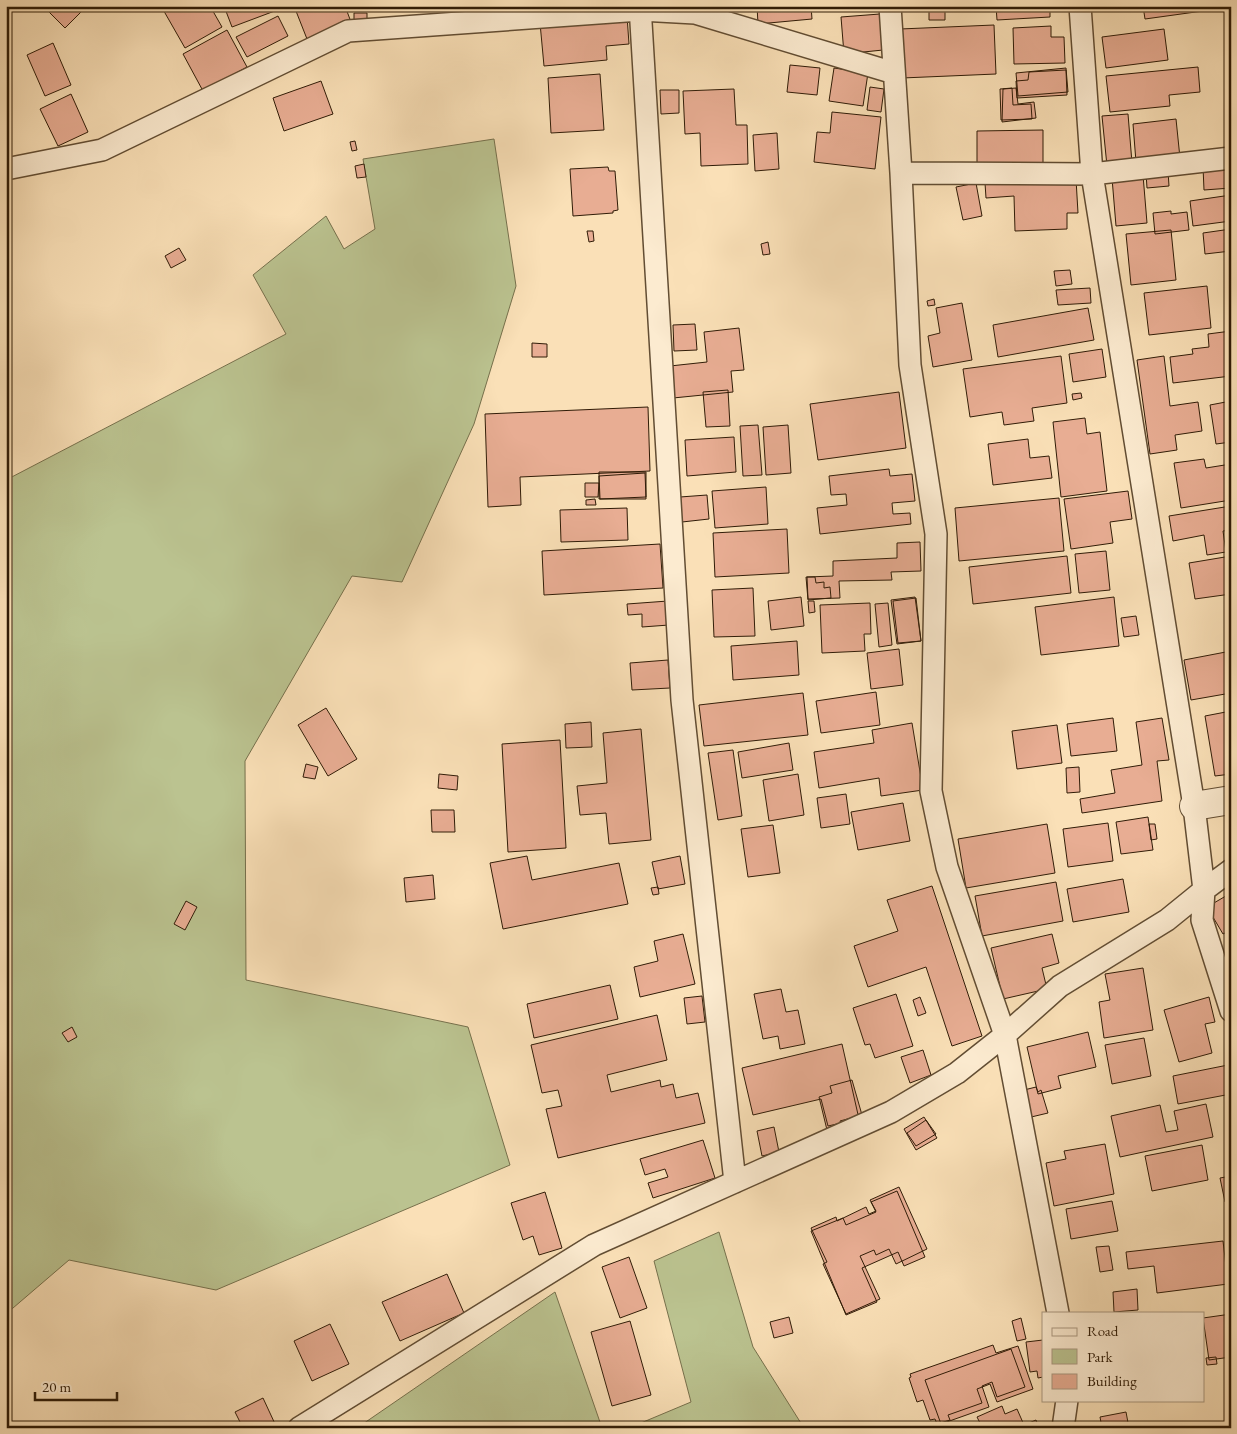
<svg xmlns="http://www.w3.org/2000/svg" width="1237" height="1434" font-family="'EB Garamond',serif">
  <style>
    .green { fill: #bbc390; stroke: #76704c }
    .building { fill: #e8ad93; stroke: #301c07 }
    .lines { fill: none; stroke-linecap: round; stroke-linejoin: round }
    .minor-casing { stroke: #624d33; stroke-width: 24 }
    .tertiary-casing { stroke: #624d33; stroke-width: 30 }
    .minor { stroke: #fcebd0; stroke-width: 21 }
    .tertiary { stroke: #fcebd0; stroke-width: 28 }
  </style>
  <rect width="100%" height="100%" fill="#fae0b7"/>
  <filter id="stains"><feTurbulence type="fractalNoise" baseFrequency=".004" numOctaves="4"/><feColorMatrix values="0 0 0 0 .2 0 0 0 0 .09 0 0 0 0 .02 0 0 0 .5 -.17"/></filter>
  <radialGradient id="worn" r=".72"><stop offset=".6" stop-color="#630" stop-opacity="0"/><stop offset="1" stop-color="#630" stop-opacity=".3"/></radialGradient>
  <!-- green -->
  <path class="green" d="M494,139L516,286L474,424L402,582L352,576L245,761L246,980L468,1027L510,1165L216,1290L69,1260L6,1314V480L286,334L253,275L326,216L344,249L375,229L363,159Z
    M719,1232L753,1347L804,1428H629L691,1402L654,1261Z
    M555,1292L602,1428H357Z"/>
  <!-- building -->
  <path class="building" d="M76,6L81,12L65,28L44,7Z
    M161,6H210L222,27L185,48Z
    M224,6H288L232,27Z
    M294,6H345L351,22L307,39Z
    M380,6H400V9L380,10Z
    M757,6H811L812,19L758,24Z
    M929,6H945V20H929Z
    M996,6H1050V17L997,20Z
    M1143,6H1209L1210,10L1145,19Z
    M1224,6H1231V34Z
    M354,13H367V22L354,23Z
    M880,14L883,50L844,54L841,17Z
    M278,16L288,36L247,57L236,37Z
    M627,16L629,44L606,46L607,60L544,66L540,23Z
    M994,25L996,74L902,78L900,29Z
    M1051,26V37H1064L1065,63L1014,64L1013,28Z
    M1164,29L1168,60L1106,68L1102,37Z
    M227,30L247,67L203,91L183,54Z
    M53,43L71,85L45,96L27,55Z
    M790,65L820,68L817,95L787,92Z
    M1198,67L1200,92L1169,95L1170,106L1110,112L1106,76Z
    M834,68L868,73L863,106L829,101Z
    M1066,68L1068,92L1018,96L1016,73Z
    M1066,70L1067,95L1017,98L1016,81L1028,80L1029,72Z
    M600,74L604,130L551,133L548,78Z
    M321,81L333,114L284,131L273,98Z
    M870,87L884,89L881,112L867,110Z
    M1012,88L1013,105L1031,104L1032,119L1001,120L1000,89Z
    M1016,88L1018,104L1034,102L1036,118L1002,122L1003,89Z
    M734,89L736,125H747L748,164L701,166L700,133L685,134L683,91Z
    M660,90H679V113L661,114Z
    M71,94L88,132L58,146L40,109Z
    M832,112L881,117L875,169L814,162L817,132L830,133Z
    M1128,114L1132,163L1107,166L1102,116Z
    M1176,119L1180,158L1136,162L1133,124Z
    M1043,130V167H977V131Z
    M777,133L779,169L755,171L753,135Z
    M355,141L357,150L352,151L350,142Z
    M364,164L366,177L357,178L355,166Z
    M1231,165V188L1204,190L1203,167Z
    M608,167L609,171H615L618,210L613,211V213L573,216L570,169Z
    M1168,171L1169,186L1147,188L1146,173Z
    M1143,175L1147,223L1116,226L1112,178Z
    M1076,179L1078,213H1067V229L1015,231L1014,196L986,198L985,183Z
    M976,183L982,216L963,220L956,187Z
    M1231,195V221L1193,226L1190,201Z
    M1171,211V214L1187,212L1189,230L1155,234L1153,213Z
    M1231,229V251L1205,254L1203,233Z
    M1171,230L1176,280L1131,285L1126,234Z
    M587,231H593L594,241L589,242Z
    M768,242L770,254L763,255L761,244Z
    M179,248L186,260L171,268L165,256Z
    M1070,270L1072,284L1056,286L1054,271Z
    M1207,286L1211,328L1149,335L1144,293Z
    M1090,288L1091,303L1058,305L1056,290Z
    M934,299L935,305L928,306L927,301Z
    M962,303L972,360L933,367L928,336L940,333L936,308Z
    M1088,308L1094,340L998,357L993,325Z
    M695,324L697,350L674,351L673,325Z
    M739,328L744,370L731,371L733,392L673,398L670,366L707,362L704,332Z
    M1231,331V376L1173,383L1170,357L1193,354L1192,349L1209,347L1208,334Z
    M532,343L547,344V357H532Z
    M1102,349L1106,377L1073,382L1069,354Z
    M1061,356L1067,403L1032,408L1034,421L1004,425L1002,412L970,417L963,369Z
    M1164,356L1170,406L1198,402L1202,431L1175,435L1177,450L1150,454L1137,360Z
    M728,390L730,426L706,427L703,392Z
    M899,392L906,448L818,460L810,404Z
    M1081,393L1082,398L1073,400L1072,394Z
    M1231,401V442L1216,444L1210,405Z
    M648,407L650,471L520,477L521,505L488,507L485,414Z
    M1085,418L1087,434L1100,432L1107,491L1061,497L1053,422Z
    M758,425L762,475L743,476L740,426Z
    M788,425L791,473L766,475L763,427Z
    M734,437L736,472L687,476L685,440Z
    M1028,439L1030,458L1049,456L1052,478L993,485L988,444Z
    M1204,459L1206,468L1231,464V500L1181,508L1174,463Z
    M889,469L890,476L912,474L915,501L892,503L893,514L910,513L911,524L820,534L817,508L847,505L846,494L831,495L829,476Z
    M599,472H646V499H599Z
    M645,473L646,497L600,499L599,476Z
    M585,483H599L598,497H585Z
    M766,487L768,524L715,528L712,491Z
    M1128,491L1132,519L1110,522L1113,543L1071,549L1064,499Z
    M707,495L709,519L682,522L680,497Z
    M1059,498L1064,551L959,561L955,508Z
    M595,499L596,505H586V500Z
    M1231,506V530L1223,531L1226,552L1207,555L1204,535L1173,541L1169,516Z
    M627,508L628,540L561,542L560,510Z
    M787,529L789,573L715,577L713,533Z
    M920,542L921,571L891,572L892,580L839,581L840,598L808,599L807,577L833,576V561L897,558V543Z
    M660,544L663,588L544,595L542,551Z
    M1106,551L1110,590L1079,593L1075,554Z
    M1067,556L1071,593L973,604L969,567Z
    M1231,556V594L1195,599L1189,563Z
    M806,577H815L816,583L824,582V588L830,587L831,598L808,600Z
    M753,588L755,636L714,637L712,590Z
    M801,597L804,626L771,630L768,601Z
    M915,597L921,641L897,644L891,600Z
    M1114,597L1119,646L1041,655L1035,607Z
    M916,598L921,641L898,643L893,601Z
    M668,601L669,625L642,627V614L628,615L627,604Z
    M808,601H814L815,612L809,613Z
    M870,603L871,634H864L865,651L822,653L820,605Z
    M888,603L892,645L879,647L875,604Z
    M1136,616L1139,635L1124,637L1121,618Z
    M797,641L799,675L733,680L731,646Z
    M899,649L903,685L871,689L867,653Z
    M1231,651V693L1191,700L1184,660Z
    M668,660L670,688L632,690L630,663Z
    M876,692L880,725L821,733L816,701Z
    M803,693L808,735L704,746L699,705Z
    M326,708L357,759L328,776L298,725Z
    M1231,711V774L1215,776L1205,716Z
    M1113,718L1117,751L1071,756L1067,724Z
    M1162,718L1169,760L1157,761L1162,801L1082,813L1080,799L1115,793L1111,770L1142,765L1136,722Z
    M591,722L592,747L566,748L565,724Z
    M912,723L923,790L881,796L879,778L819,788L814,752L874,743L872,730Z
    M1057,725L1062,763L1017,769L1012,731Z
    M641,729L651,840L609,844L606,813L580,815L577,786L607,783L603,733Z
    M560,740L566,848L508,852L502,744Z
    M789,743L793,770L742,778L738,752Z
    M733,750L742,816L718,820L708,753Z
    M306,764L318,767L315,779L303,777Z
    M1079,767L1080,792L1067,793L1066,768Z
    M439,774L458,776L457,790L438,788Z
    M798,774L804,815L769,821L763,780Z
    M846,794L850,824L821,828L817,798Z
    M903,803L910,841L858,850L851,812Z
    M431,810H454L455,832H432Z
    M1148,817L1153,850L1121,854L1116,822Z
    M1108,823L1113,861L1068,867L1063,829Z
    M1047,824L1055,873L966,888L958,839Z
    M1149,824H1155L1157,839L1151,840Z
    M773,825L780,873L748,877L741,829Z
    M527,856L532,880L619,863L628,904L503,929L490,863Z
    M680,856L685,884L658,889L652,862Z
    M433,875L435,899L406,902L404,878Z
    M1123,879L1129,912L1073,922L1067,889Z
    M1056,882L1063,921L982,936L975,896Z
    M932,886L982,1036L952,1046L926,967L868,987L854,946L898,931L887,900Z
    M658,887L659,894L653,895L651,888Z
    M1231,893V930L1223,934L1207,907Z
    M186,901L197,907L185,930L174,924Z
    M683,934L695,984L640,997L634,967L658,961L654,941Z
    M1052,934L1059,963L1042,968L1047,989L1003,999L991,948Z
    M1143,968L1153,1030L1104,1038L1099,1002L1110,1000L1105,974Z
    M610,985L618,1019L534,1038L527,1004Z
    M781,989L786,1012L798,1010L805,1044L780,1049L778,1036L763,1039L754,994Z
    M896,994L913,1046L875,1058L870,1044L865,1045L853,1008Z
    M702,996L705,1022L687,1024L684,998Z
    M920,997L926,1013L918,1016L913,1000Z
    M1209,997L1215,1022L1205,1024L1212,1053L1179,1062L1164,1010Z
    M657,1015L667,1060L607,1075L611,1092L660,1080L661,1087L673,1084L676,1098L698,1093L705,1123L558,1158L546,1109L562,1106L558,1090L542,1093L531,1045Z
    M72,1027L77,1037L68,1042L62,1033Z
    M1088,1032L1096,1067L1058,1076L1061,1088L1038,1094L1027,1047Z
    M1144,1038L1151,1076L1112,1084L1105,1045Z
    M842,1044L859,1119L828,1126L821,1099L753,1115L742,1068Z
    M923,1050L931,1075L910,1083L901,1057Z
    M1228,1065L1231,1077V1094L1178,1104L1173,1076Z
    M852,1080L862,1115L840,1121L841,1124L827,1130L819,1097L832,1093L830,1086Z
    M1036,1087L1038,1092L1041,1090L1048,1113L1027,1118L1020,1091Z
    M1206,1104L1213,1137L1120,1157L1111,1116L1160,1105L1166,1132L1178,1130L1174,1111Z
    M924,1117L937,1138L916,1150L904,1129Z
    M926,1120L936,1134L916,1146L907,1133Z
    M774,1127L779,1152L762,1156L757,1131Z
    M703,1140L715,1178L653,1198L648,1183L668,1177L665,1169L645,1175L640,1159Z
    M1105,1144L1114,1194L1054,1206L1046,1163L1066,1159L1064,1151Z
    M1202,1145L1208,1180L1152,1191L1145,1156Z
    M1231,1176V1201L1225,1202L1220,1178Z
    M899,1187L927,1249L896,1264L889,1249L876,1255L874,1250L860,1256L880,1299L846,1314L823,1264L827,1262L811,1228L836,1217L837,1221L866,1207L869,1214L876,1211L870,1200Z
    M897,1191L925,1257L904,1266L898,1252L862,1268L877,1302L846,1315L811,1231L843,1218L846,1225L876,1212L871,1202Z
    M545,1192L562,1248L539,1255L533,1236L523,1240L511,1203Z
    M1112,1201L1118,1231L1071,1239L1066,1209Z
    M1223,1241L1228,1284L1157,1293L1154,1266L1128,1269L1126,1252Z
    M1109,1246L1113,1270L1100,1272L1096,1247Z
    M629,1257L647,1308L620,1318L602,1267Z
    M447,1274L464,1313L400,1341L382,1302Z
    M1137,1289L1138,1310L1114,1312L1113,1292Z
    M1231,1314V1357L1209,1360L1203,1318Z
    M789,1317L793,1333L774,1338L770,1322Z
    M1021,1318L1026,1339L1017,1341L1012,1321Z
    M630,1321L651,1395L612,1406L591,1332Z
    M330,1324L349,1364L312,1381L294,1341Z
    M1043,1340V1377L1038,1378L1037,1371L1030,1372L1026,1342Z
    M993,1345L996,1353L1018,1346L1033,1389L997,1402L990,1384L977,1389L982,1403L948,1415L950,1420L937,1424L935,1419L930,1420L923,1400L917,1402L909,1378L911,1377L910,1374Z
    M1011,1349L1025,1387L997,1397L992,1382L982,1386L989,1407L941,1424L925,1380Z
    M1216,1357L1217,1364L1207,1365L1206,1358Z
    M263,1398L276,1426L271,1428H243L235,1412Z
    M1002,1406L1005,1414L1017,1409L1024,1425L1036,1420L1039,1428H981L979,1424L980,1423L977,1417Z
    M1126,1412L1129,1428H1102L1100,1417Z"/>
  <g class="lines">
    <defs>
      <path id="minor" d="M640,6L682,700L735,1182
        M890,6L901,173L910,365L936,534L931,791L947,867L1005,1035L1058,1313
        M1080,6L1092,174L1194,806L1204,890L1202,920L1231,1011
        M6,169L102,150L348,31L640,10L695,13L894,73
        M901,173L1092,174L1231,158
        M299,1428L594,1245L891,1112L957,1073L1005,1035L1060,986L1167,920L1204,890L1231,870
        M1063,1428L1067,1400"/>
      <path id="tertiary" d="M1194,806L1231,800"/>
    </defs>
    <!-- minor casing -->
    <use href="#minor" class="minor-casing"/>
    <!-- tertiary casing -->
    <use href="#tertiary" class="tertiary-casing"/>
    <!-- minor -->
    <use href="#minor" class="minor"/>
    <!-- tertiary -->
    <use href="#tertiary" class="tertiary"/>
  </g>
  <!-- margin -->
  <rect width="1237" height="1434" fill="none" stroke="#fae0b7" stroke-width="25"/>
  <rect x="8" y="8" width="1222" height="1419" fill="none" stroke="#301c07" stroke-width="2.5"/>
  <rect x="12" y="12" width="1212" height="1409" fill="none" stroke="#301c07"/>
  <!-- legend -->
  <rect x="1042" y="1312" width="162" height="90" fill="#fcebd0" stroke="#aa9880"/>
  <rect x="1052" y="1328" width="25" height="8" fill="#fcebd0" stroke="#aa9880"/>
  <text x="1087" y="1336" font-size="15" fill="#301c07">Road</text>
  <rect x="1052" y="1349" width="25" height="15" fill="#bbc390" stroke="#aa9880"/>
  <text x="1087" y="1362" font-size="15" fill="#301c07">Park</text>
  <rect x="1052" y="1374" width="25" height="15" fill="#e8ad93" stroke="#aa9880"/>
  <text x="1087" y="1386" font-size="15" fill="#301c07">Building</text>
  <!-- scale -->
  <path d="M35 1392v8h82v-8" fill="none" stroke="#301c07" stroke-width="2.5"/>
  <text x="42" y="1392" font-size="15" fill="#301c07" stroke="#fcebd0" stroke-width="4" paint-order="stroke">20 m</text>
  <rect width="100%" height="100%" filter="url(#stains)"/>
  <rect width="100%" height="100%" fill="url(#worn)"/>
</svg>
